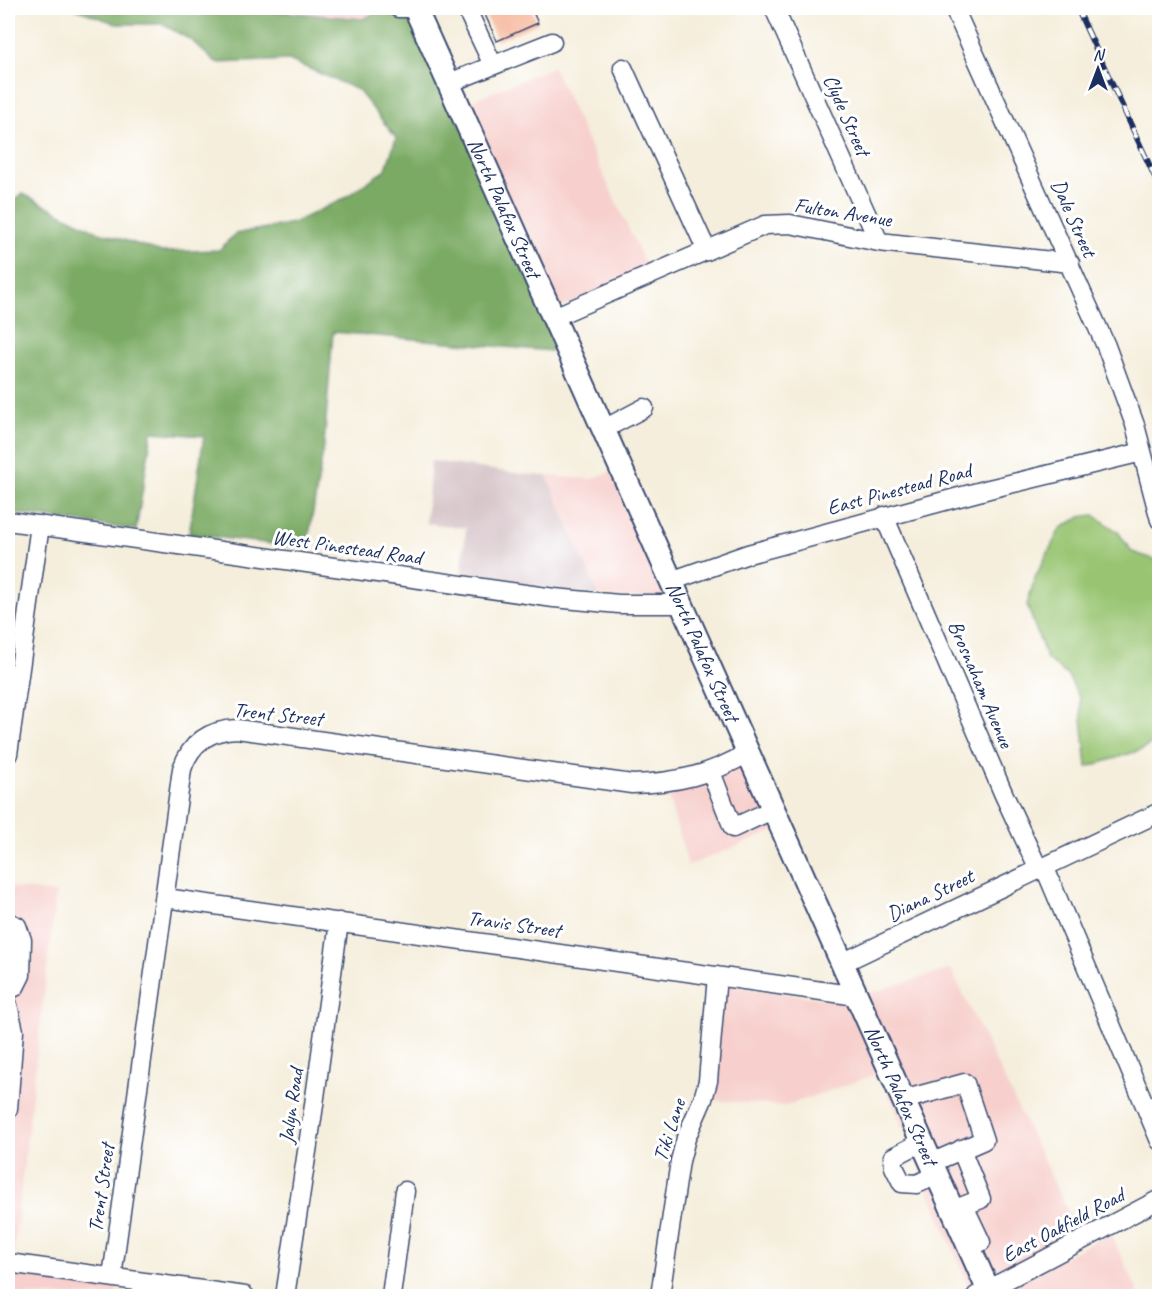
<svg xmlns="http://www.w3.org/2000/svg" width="1167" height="1304" font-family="Caveat,sans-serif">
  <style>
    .built { fill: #f7d0cd }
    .industrial { fill: #d2bec3 }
    .green { fill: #99c572; stroke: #5a7a68; stroke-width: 1.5 }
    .forest { fill: #7aaa64; stroke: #4a6c61; stroke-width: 1.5 }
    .building { fill: #f4ab8a }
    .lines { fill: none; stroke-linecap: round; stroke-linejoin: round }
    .minor-casing { stroke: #3c4c71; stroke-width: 21 }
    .major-casing { stroke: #3c4c71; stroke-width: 26 }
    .minor { stroke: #fff; stroke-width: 18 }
    .major { stroke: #fff; stroke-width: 22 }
    .rail-casing { stroke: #1b2f5e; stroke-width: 6 }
    .rail { stroke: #fff; stroke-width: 4; stroke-dasharray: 11; stroke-linecap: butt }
    .labels { text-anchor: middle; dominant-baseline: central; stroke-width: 6; stroke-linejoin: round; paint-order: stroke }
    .street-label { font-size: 21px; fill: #1b2f5e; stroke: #fff }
  </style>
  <rect width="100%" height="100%" fill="#fff"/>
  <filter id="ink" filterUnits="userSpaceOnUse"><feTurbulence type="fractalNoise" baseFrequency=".0167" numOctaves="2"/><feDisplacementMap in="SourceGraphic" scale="12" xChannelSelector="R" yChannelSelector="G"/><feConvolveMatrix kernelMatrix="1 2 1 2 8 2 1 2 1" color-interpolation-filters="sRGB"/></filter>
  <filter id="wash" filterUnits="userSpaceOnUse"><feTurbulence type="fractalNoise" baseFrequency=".008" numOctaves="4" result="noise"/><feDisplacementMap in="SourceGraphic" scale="24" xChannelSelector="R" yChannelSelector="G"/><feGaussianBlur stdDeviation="1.35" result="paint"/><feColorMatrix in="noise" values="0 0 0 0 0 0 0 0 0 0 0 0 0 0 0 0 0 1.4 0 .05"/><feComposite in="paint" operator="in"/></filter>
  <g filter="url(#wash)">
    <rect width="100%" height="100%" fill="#f5eedc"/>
    <!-- built -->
    <path class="built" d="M239,8H386L363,19Z
      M553,67L648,270L557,309L465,103Z
      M615,470L672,597L599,596L547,476L591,479Z
      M746,762L776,830L688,866L666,789Z
      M8,887L56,893L13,1256H8Z
      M951,969L1079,1234L991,1281L863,995Z
      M722,984L853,1003L980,1287L971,1292L880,1073L785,1106L709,1100Z
      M1110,1233L1139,1293L1132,1296H998L996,1293Z
      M8,1270L116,1285L117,1296H8Z"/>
    <!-- industrial -->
    <path class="industrial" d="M431,461L521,474L547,476L599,596L461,579L466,528L426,523Z"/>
    <!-- green -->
    <path class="green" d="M1094,515L1118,532L1132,552L1157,560L1159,567L1160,738L1141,750L1087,767L1080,699L1068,676L1047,659L1027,605L1035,578L1060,529L1080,517Z"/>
    <!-- forest -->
    <path class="forest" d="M73,8H239L363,19L386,8H408L561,348L551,351L333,332L324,445L307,548L189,534L204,436L152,432L136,530L8,512V205L23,194L96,231L162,252L219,250L235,234L293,223L343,199L386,169L396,138L358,90L289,60L216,63L191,40L162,24H117Z"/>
    <g id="blocks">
      <!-- building -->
      <path class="building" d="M482,8H531L538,23L497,41Z"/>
    </g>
  </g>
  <g filter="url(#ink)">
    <use href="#blocks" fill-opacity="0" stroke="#3c4c71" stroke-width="1.5"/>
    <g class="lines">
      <defs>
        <path id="minor" d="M398,8H408
          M466,8L493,65
          M774,8L879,242
          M954,8L1106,346L1135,425L1160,520
          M623,68L707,251
          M449,83L552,42
          M554,317L765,225L790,224L879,242L1070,263
          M604,429L644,408
          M884,516L1004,795L1038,868
          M8,521L554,598L619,604H682
          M671,581L748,554L989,489L1142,452
          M8,754L40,525
          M711,772L733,828L774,809
          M1044,866L1160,1141
          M165,898L857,996
          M8,922L17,926L22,940L21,975L15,987L8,990
          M842,963L1160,812
          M8,1005L14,1031L8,1109
          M903,1100L965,1083L984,1140L931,1163
          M922,1142L893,1157L894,1167L902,1183L917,1184L937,1175
          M964,1206L981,1242L969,1247
          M953,1210L981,1199L961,1149
          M8,1263L245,1296
          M112,1277L182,769C191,742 210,730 237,729L632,784C675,783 712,775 749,752
          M285,1296L313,1112L339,922
          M391,1296L405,1191
          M660,1296L680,1161L686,1138L703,1099L708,1081L717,976
          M976,1296L1160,1199"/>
        <g id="major">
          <path id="s1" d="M415,8L991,1296"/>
        </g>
      </defs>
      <!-- minor casing -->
      <use href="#minor" class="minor-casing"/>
      <!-- major casing -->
      <use href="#major" class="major-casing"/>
      <!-- minor -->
      <use href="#minor" class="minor"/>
      <!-- major -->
      <use href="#major" class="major"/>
      <defs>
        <path id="rail" d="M1077,8L1160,188"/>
      </defs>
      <!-- rail casing -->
      <use href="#rail" class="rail-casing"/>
      <!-- rail -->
      <use href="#rail" class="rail"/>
    </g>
  </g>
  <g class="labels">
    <!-- street labels -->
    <g class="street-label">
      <text transform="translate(847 115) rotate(66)">Clyde Street</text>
      <text stroke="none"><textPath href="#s1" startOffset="219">North Palafox Street</textPath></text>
      <text transform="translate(843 212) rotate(9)">Fulton Avenue</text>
      <text transform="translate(1074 218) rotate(66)">Dale Street</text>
      <text transform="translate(899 489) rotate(-15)">East Pinestead Road</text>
      <text transform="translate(347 547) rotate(8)">West Pinestead Road</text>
      <text stroke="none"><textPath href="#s1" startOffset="705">North Palafox Street</textPath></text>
      <text transform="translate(981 684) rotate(67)">Brosnaham Avenue</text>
      <text transform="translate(278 714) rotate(6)">Trent Street</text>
      <text transform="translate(930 895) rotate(-26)">Diana Street</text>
      <text transform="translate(514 924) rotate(8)">Travis Street</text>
      <text stroke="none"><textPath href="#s1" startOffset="1191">North Palafox Street</textPath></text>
      <text transform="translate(291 1106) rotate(-82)">Jalyn Road</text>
      <text transform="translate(669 1130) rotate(-72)">Tiki Lane</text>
      <text transform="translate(101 1188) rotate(-82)">Trent Street</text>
      <text transform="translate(1063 1225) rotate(-28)">East Oakfield Road</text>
    </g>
  </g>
  <!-- margin -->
  <rect width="1167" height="1304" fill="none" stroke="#fff" stroke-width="30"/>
  <!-- north arrow -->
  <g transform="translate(1098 69)" stroke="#ffffff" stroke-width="4.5" paint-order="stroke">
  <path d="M0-4.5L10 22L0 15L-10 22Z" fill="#1b2f5e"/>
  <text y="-9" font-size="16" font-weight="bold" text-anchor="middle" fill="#1b2f5e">N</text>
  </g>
</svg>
